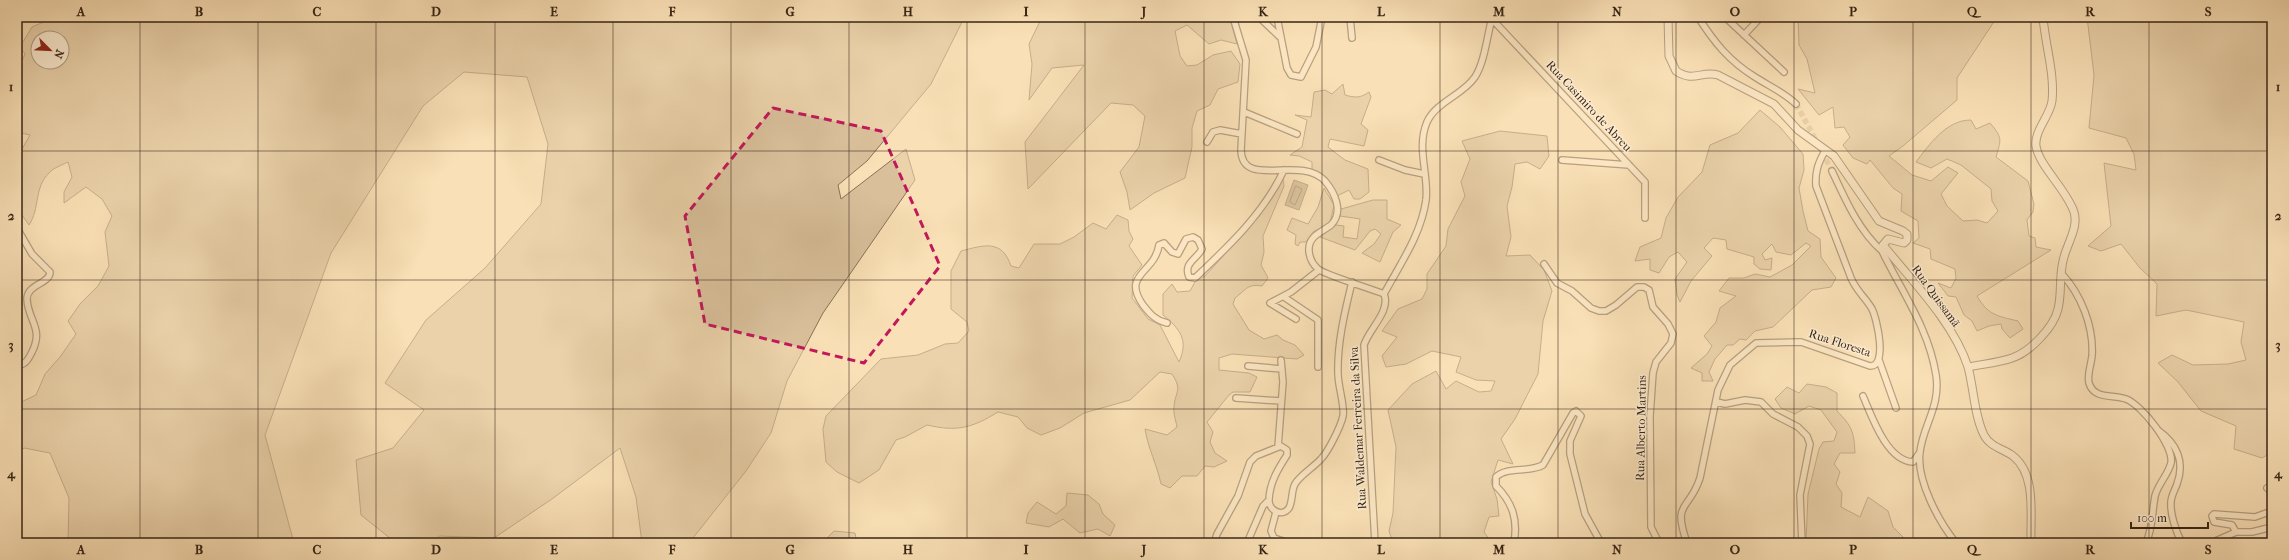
<svg xmlns="http://www.w3.org/2000/svg" width="2289" height="560" font-family="'IM FELL French Canon',serif">
  <style>
    .green { fill: #d9c09b; stroke: #887258; fill-rule: evenodd }
    .water { fill: #b8a07f; stroke: #846e55 }
    .lines { fill: none; stroke-linecap: round; stroke-linejoin: round }
    .shore { stroke: #78624a; stroke-width: 1 }
    .minor-tunnel { stroke: #d3ba96; stroke-width: 5.5; stroke-dasharray: 5.5 3; stroke-linecap: butt }
    .minor-casing { stroke: #68533d; stroke-width: 8 }
    .tertiary-casing { stroke: #68533d; stroke-width: 9 }
    .minor { stroke: #fcebd0; stroke-width: 5.5 }
    .tertiary { stroke: #fcebd0; stroke-width: 7 }
    .marked { fill: none; stroke: #c2185b; stroke-width: 3; stroke-dasharray: 8 5; stroke-linejoin: round }
    .grid { fill: none; stroke: #372415; stroke-width: 1; stroke-opacity: 0.55 }
    .labels { text-anchor: middle; dominant-baseline: central; stroke-width: 3; stroke-linejoin: round; paint-order: stroke }
    .street-label { font-size: 12px; fill: #372415; stroke: #fcebd0 }
    .neatline { fill: none; stroke: #372415; stroke-width: 1.5 }
    .grid-label { font-size: 13px; text-anchor: middle; font-weight: bold; fill: #372415 }
  </style>
  <rect width="100%" height="100%" fill="#fae0b6"/>
  <filter id="stains"><feTurbulence type="fractalNoise" baseFrequency=".005" numOctaves="4"/><feColorMatrix values="0 0 0 0 .2 0 0 0 0 .09 0 0 0 0 .02 0 0 0 .5 -.17"/></filter>
  <radialGradient id="worn" r=".72"><stop offset=".6" stop-color="#630" stop-opacity="0"/><stop offset="1" stop-color="#630" stop-opacity=".3"/></radialGradient>
  <!-- green -->
  <path class="green" d="M48,17H968L964,18L931,84L867,161L838,185L841,199L906,149L915,180L823,313L787,381L771,433L746,471L689,543H642L636,497L620,448L552,499L494,538L439,536L437,543H396L361,515L356,460L393,448L424,410L385,383L426,320L485,268L541,204L548,144L527,77L464,72L423,106L331,253L265,435L294,543H68L69,498L50,453L24,448L17,454V404L36,395L45,374L60,357L76,334L68,321L80,304L98,286L109,266L105,232L112,216L102,199L86,187L64,203V192L72,177L68,162C62,165 53,168 49,173C34,187 40,209 29,225L17,208V158L30,135L17,132V72L25,54L20,47L32,27L46,21ZM38,38H62V62H38Z
    M1042,17H1227L1231,22L1237,44L1221,40L1209,44L1187,25L1175,31L1180,56L1187,66L1197,65L1213,55L1231,51L1240,64L1238,82L1218,89L1210,105L1197,111L1192,128V147L1185,178L1154,193L1130,210L1127,192L1120,172L1139,147L1145,116L1133,105L1111,103L1028,189L1025,142L1084,65L1052,68L1029,100L1032,64L1029,44Z
    M1798,17H1997L1957,78V100L1903,146L1889,156L1912,175L1931,181L1948,167L1958,173L1941,194L1947,206L1963,221L1977,220L1987,223L1998,211L1992,201L1991,189L1961,165L1947,159L1931,168L1916,162C1929,145 1946,120 1971,120L1976,129L1990,123C2003,138 2001,140 1996,157L2028,181L2034,204L2033,212L2027,220L2029,236L2035,238L2036,247L2051,250L1977,296C1988,315 1997,316 2018,321L2023,329L2010,338L2002,329L2001,324L1989,326L1977,331L1972,321L1964,315L1956,297L1948,296L1938,283L1951,288L1956,278L1955,269L1931,259L1930,249L1913,243L1919,238L1918,221L1901,211L1902,194L1893,188L1870,160L1867,164L1853,158L1843,145L1850,137L1844,127L1835,128L1833,107L1819,115L1798,89L1815,93L1807,59L1799,45Z
    M2087,17H2272V452L2262,458L2234,449L2236,426L2201,411L2178,382L2158,363L2172,355L2193,365L2228,364L2246,360L2241,342L2244,322L2186,310L2156,316L2157,284L2140,268L2121,244L2101,251L2088,246L2111,226L2104,163L2136,170L2134,154L2126,138L2089,128L2094,75Z
    M1343,84L1345,95C1355,98 1361,98 1369,92L1371,97L1361,124L1368,130L1364,146L1330,139L1328,147L1345,160L1368,169L1369,192L1360,199H1354L1349,190L1337,196C1332,186 1325,171 1312,170V162L1299,156L1290,155L1302,147L1307,120L1295,115L1311,117L1314,92L1325,90L1332,94Z
    M1760,110L1780,127L1803,154L1804,170L1799,188L1803,211L1808,231L1820,239L1821,257L1836,278L1831,287L1812,290L1773,327L1755,331L1746,340L1740,339L1733,345H1727L1715,359L1709,372L1713,381H1702V373L1691,368L1707,354L1712,346L1704,336L1716,322L1720,308L1736,296L1719,291L1729,278H1744L1755,274L1770,277L1792,265L1811,246L1806,243L1791,255L1776,252L1772,244L1762,254L1765,260L1772,258L1771,270L1760,269L1754,264V257L1727,249L1726,240L1713,238L1704,248L1712,256L1691,281L1680,302L1677,295L1675,279L1687,262L1678,252L1669,257L1659,273L1650,270V259L1635,261L1640,247L1661,238L1666,218L1678,197L1702,172L1710,145L1738,133Z
    M1500,131L1547,136L1549,156L1540,169L1527,162L1515,164L1512,187L1507,206L1511,237L1506,256L1530,255L1544,270L1552,291L1543,321L1538,374L1515,419L1501,439L1513,464L1498,460L1491,482L1497,499L1499,516L1489,517L1484,532L1492,543H1393L1389,531L1393,513L1396,447L1388,410L1412,384L1436,371L1446,389L1456,381L1479,392L1491,391L1495,381L1476,380L1456,372L1461,357L1432,351L1406,364L1386,367L1382,356L1397,337L1382,331L1398,309L1422,299L1427,289V274L1446,246L1448,229L1465,196L1461,182L1470,159L1462,141Z
    M1283,179L1284,186L1263,236L1264,252L1261,265L1268,278L1262,286C1247,283 1245,291 1235,298L1233,304L1249,330L1264,339L1277,335L1283,340L1295,345L1304,355L1297,359L1232,354L1219,358V370L1249,373L1257,377L1250,392H1233L1229,395L1207,422L1213,432L1210,442L1215,453L1227,461L1214,467L1205,466L1197,476H1182L1170,488L1161,484C1157,465 1148,448 1145,429L1167,435L1177,427C1176,421 1173,413 1174,407C1175,391 1183,391 1172,374L1160,372L1130,400L1084,413L1060,428L1041,435L1027,428L1018,417L998,412C972,428 957,432 927,425L905,437L896,440L879,470L859,483L837,472L826,462L823,429L826,416L881,359L918,355L945,344L958,343L969,331L967,322L951,309V271L961,251C984,245 1002,239 1011,266L1019,268L1034,244H1060L1074,237L1093,223L1106,229L1117,215L1128,220L1129,231L1133,239L1129,246L1142,265L1133,276L1132,298L1148,319L1160,325L1179,362C1189,340 1180,329 1163,315V294L1172,284L1177,292L1190,291L1196,280L1205,276L1248,229Z
    M1324,188L1334,205L1330,223L1313,232L1306,242H1300L1298,246L1295,244L1296,235L1287,230L1292,218L1308,224L1318,207Z
    M1373,200H1387V219L1401,225L1393,232L1380,262L1362,253L1374,244L1381,234L1375,229L1370,231L1355,250L1320,237L1336,225L1344,226L1343,237L1357,239L1360,219L1340,216L1341,209Z
    M1807,384L1826,387L1837,393V411C1852,426 1854,432 1855,453H1840L1834,464L1840,472L1836,484L1842,493L1841,507L1860,517L1868,497L1888,511L1893,527L1909,543H1806L1808,494L1819,449L1823,442L1834,441L1837,432L1821,410L1809,406L1795,414L1781,408L1775,399L1787,387L1799,393Z
    M1067,493L1088,495L1099,504L1103,514L1115,525L1110,536L1098,529L1080,533L1063,519L1049,527L1026,523L1028,513L1037,502L1056,514L1066,506Z
    M834,531L855,533L857,543H822Z"/>
  <!-- water -->
  <path class="water" d="M1294,180L1308,185L1299,210L1285,205Z"/>
  <g class="lines">
    <!-- shore -->
    <path class="shore" d="M1296,186L1302,189L1295,205L1290,202Z"/>
    <!-- minor-tunnel -->
    <path class="minor-tunnel" d="M1796,104L1817,142
      M1822,152L1832,171"/>
    <defs>
      <path id="minor" d="M1233,17L1246,60L1241,150C1242,190 1300,154 1325,181C1335,193 1344,212 1331,225C1326,229 1319,232 1314,237C1305,246 1309,261 1318,269C1325,275 1372,289 1384,294
        M1259,17L1280,37
        M1277,17L1287,68L1291,75L1301,77L1316,47L1322,17
        M1350,17L1352,38
        M1490,17L1645,182V218
        M1698,17C1714,42 1729,61 1755,77C1769,86 1783,92 1796,104
        M1725,17L1784,72
        M1744,35L1761,17
        M1244,112L1297,134
        M1207,142L1213,132L1220,130L1242,134
        M1379,160L1405,170L1424,174
        M1562,160L1629,165
        M1832,171C1845,199 1859,231 1882,251
        M17,228L32,254L50,272C50,284 27,284 27,299C28,321 44,328 32,352C28,360 26,364 17,366
        M1883,245L1882,251C1902,292 1929,329 1936,375C1941,406 1923,425 1920,452C1916,480 1939,522 1956,543
        M1544,264L1557,283L1572,291L1591,308L1599,311H1606L1616,305L1637,287H1644L1649,290L1653,307L1668,324L1673,334L1671,343L1656,362L1653,373L1650,416L1651,527L1659,543
        M2061,273C2081,294 2094,327 2092,356C2091,365 2087,375 2089,383C2094,400 2113,394 2126,399C2142,405 2174,446 2171,463C2168,475 2158,484 2155,496C2152,513 2153,527 2146,543
        M1384,294C1400,264 1421,235 1426,200C1429,175 1416,148 1427,122C1436,102 1463,95 1475,77C1485,61 1487,36 1492,18
        M1284,297L1318,320V367
        M1296,319L1270,303L1291,292L1319,270
        M1167,323C1155,320 1150,314 1143,305C1121,274 1155,273 1159,245L1164,243L1172,252L1178,254L1186,239L1193,237L1198,240L1202,249C1197,259 1183,263 1189,277L1195,278C1229,246 1264,213 1284,170
        M1879,360L1896,408
        M1248,366L1282,369
        M1863,396C1872,417 1887,461 1913,462L1920,452
        M1236,398L1281,401
        M1717,402L1725,404L1745,400L1761,402L1773,414L1798,427L1807,436L1810,444L1800,495L1802,543
        M2159,431C2177,444 2185,462 2177,484C2175,490 2171,496 2171,502C2170,514 2176,532 2182,543
        M1278,447L1283,382L1281,360
        M2267,488L2272,492
        M1276,512L1271,531L1274,538L1289,543
        M2236,532L2232,525L2214,522L2212,516L2214,514L2255,517L2272,511
        M1214,543L1217,534L1238,496L1250,462L1256,456L1281,446L1287,450V455C1278,469 1270,482 1269,499C1268,510 1282,518 1289,508C1293,501 1291,491 1295,484C1300,475 1314,467 1321,459C1328,452 1341,426 1343,416C1345,407 1338,386 1338,374C1337,343 1345,311 1352,282
        M1247,543L1263,506L1268,501
        M1375,543L1364,345C1369,329 1391,311 1384,294
        M1514,543C1518,520 1513,503 1496,486V477C1507,466 1529,473 1543,465L1573,413L1576,411L1581,416L1570,441V454L1585,514L1601,543
        M1687,543C1672,500 1689,512 1700,478L1718,390L1730,365L1756,343L1801,342L1870,366C1888,367 1877,319 1872,309C1866,298 1857,292 1851,278L1816,186C1815,172 1818,163 1825,151
        M2211,543L2236,532H2252L2272,527"/>
      <path id="tertiary" d="M1668,17L1669,56L1676,71C1694,83 1702,70 1718,75L1774,104L1798,130L1834,156L1879,221L1903,231L1907,234V240L1904,243L1888,239L1883,245C1912,281 1954,323 1968,367C1974,389 1974,415 1984,435C1990,447 2004,449 2013,456C2037,475 2030,516 2031,543
        M1968,367C1982,364 1998,363 2012,358C2030,352 2054,327 2058,309C2062,293 2059,277 2063,261C2066,245 2079,228 2074,212C2067,190 2039,166 2036,146C2034,131 2050,116 2052,101C2055,74 2045,44 2043,17"/>
    </defs>
    <!-- minor casing -->
    <use href="#minor" class="minor-casing"/>
    <!-- tertiary casing -->
    <use href="#tertiary" class="tertiary-casing"/>
    <!-- minor -->
    <use href="#minor" class="minor"/>
    <!-- tertiary -->
    <use href="#tertiary" class="tertiary"/>
  </g>
  <!-- marked area -->
  <path d="M0 0H2289V560H0ZM773,108L881,131L940,266L864,363L705,324L685,216Z" fill="#fae0b6" fill-opacity=".55" fill-rule="evenodd"/>
  <path class="marked" d="M773,108L881,131L940,266L864,363L705,324L685,216Z"/>
  <!-- grid -->
  <path class="grid" d="M140,17V543M258,17V543M376,17V543M495,17V543M613,17V543M731,17V543M849,17V543M967,17V543M1085,17V543M1204,17V543M1322,17V543M1440,17V543M1558,17V543M1676,17V543M1794,17V543M1913,17V543M2031,17V543M2149,17V543M17,151H2272M17,280H2272M17,409H2272"/>
  <g class="labels">
    <!-- street labels -->
    <g class="street-label">
      <text transform="translate(1589 106) rotate(47)">Rua Casimiro de Abreu</text>
      <text transform="translate(1936 296) rotate(54)">Rua Quissamã</text>
      <text transform="translate(1840 343) rotate(18)">Rua Floresta</text>
      <text transform="translate(1358 428) rotate(-93)">Rua Waldemar Ferreira da Silva</text>
      <text transform="translate(1641 428) rotate(-89)">Rua Alberto Martins</text>
    </g>
  </g>
  <!-- margin -->
  <rect width="2289" height="560" fill="none" stroke="#fae0b6" stroke-width="44"/>
  <!-- north arrow -->
  <g transform="translate(50 50) rotate(114)"><circle r="19" fill="#fcebd0" stroke="#ad9b85"/>
  <path d="M0-3L7 15L0 10L-7 15Z" fill="#8f2418"/>
  <text y="-6" font-size="11" font-weight="bold" text-anchor="middle" fill="#372415">N</text>
  </g>
  <!-- scale -->
  <path d="M2131 522v6h77v-6" fill="none" stroke="#372415" stroke-width="2"/>
  <text x="2137" y="522" font-size="12" fill="#372415" stroke="#fcebd0" stroke-width="3" paint-order="stroke">100 m</text>
  <rect x="22" y="22" width="2245" height="516" class="neatline"/>
  <g class="grid-label">
    <text x="81" y="16">A</text>
    <text x="199" y="16">B</text>
    <text x="317" y="16">C</text>
    <text x="436" y="16">D</text>
    <text x="554" y="16">E</text>
    <text x="672" y="16">F</text>
    <text x="790" y="16">G</text>
    <text x="908" y="16">H</text>
    <text x="1026" y="16">I</text>
    <text x="1144" y="16">J</text>
    <text x="1263" y="16">K</text>
    <text x="1381" y="16">L</text>
    <text x="1499" y="16">M</text>
    <text x="1617" y="16">N</text>
    <text x="1735" y="16">O</text>
    <text x="1853" y="16">P</text>
    <text x="1972" y="16">Q</text>
    <text x="2090" y="16">R</text>
    <text x="2208" y="16">S</text>
    <text x="11" y="91">1</text>
    <text x="2278" y="91">1</text>
    <text x="11" y="220">2</text>
    <text x="2278" y="220">2</text>
    <text x="11" y="349">3</text>
    <text x="2278" y="349">3</text>
    <text x="11" y="478">4</text>
    <text x="2278" y="478">4</text>
    <text x="81" y="554">A</text>
    <text x="199" y="554">B</text>
    <text x="317" y="554">C</text>
    <text x="436" y="554">D</text>
    <text x="554" y="554">E</text>
    <text x="672" y="554">F</text>
    <text x="790" y="554">G</text>
    <text x="908" y="554">H</text>
    <text x="1026" y="554">I</text>
    <text x="1144" y="554">J</text>
    <text x="1263" y="554">K</text>
    <text x="1381" y="554">L</text>
    <text x="1499" y="554">M</text>
    <text x="1617" y="554">N</text>
    <text x="1735" y="554">O</text>
    <text x="1853" y="554">P</text>
    <text x="1972" y="554">Q</text>
    <text x="2090" y="554">R</text>
    <text x="2208" y="554">S</text>
  </g>
  <rect width="100%" height="100%" filter="url(#stains)"/>
  <rect width="100%" height="100%" fill="url(#worn)"/>
</svg>
